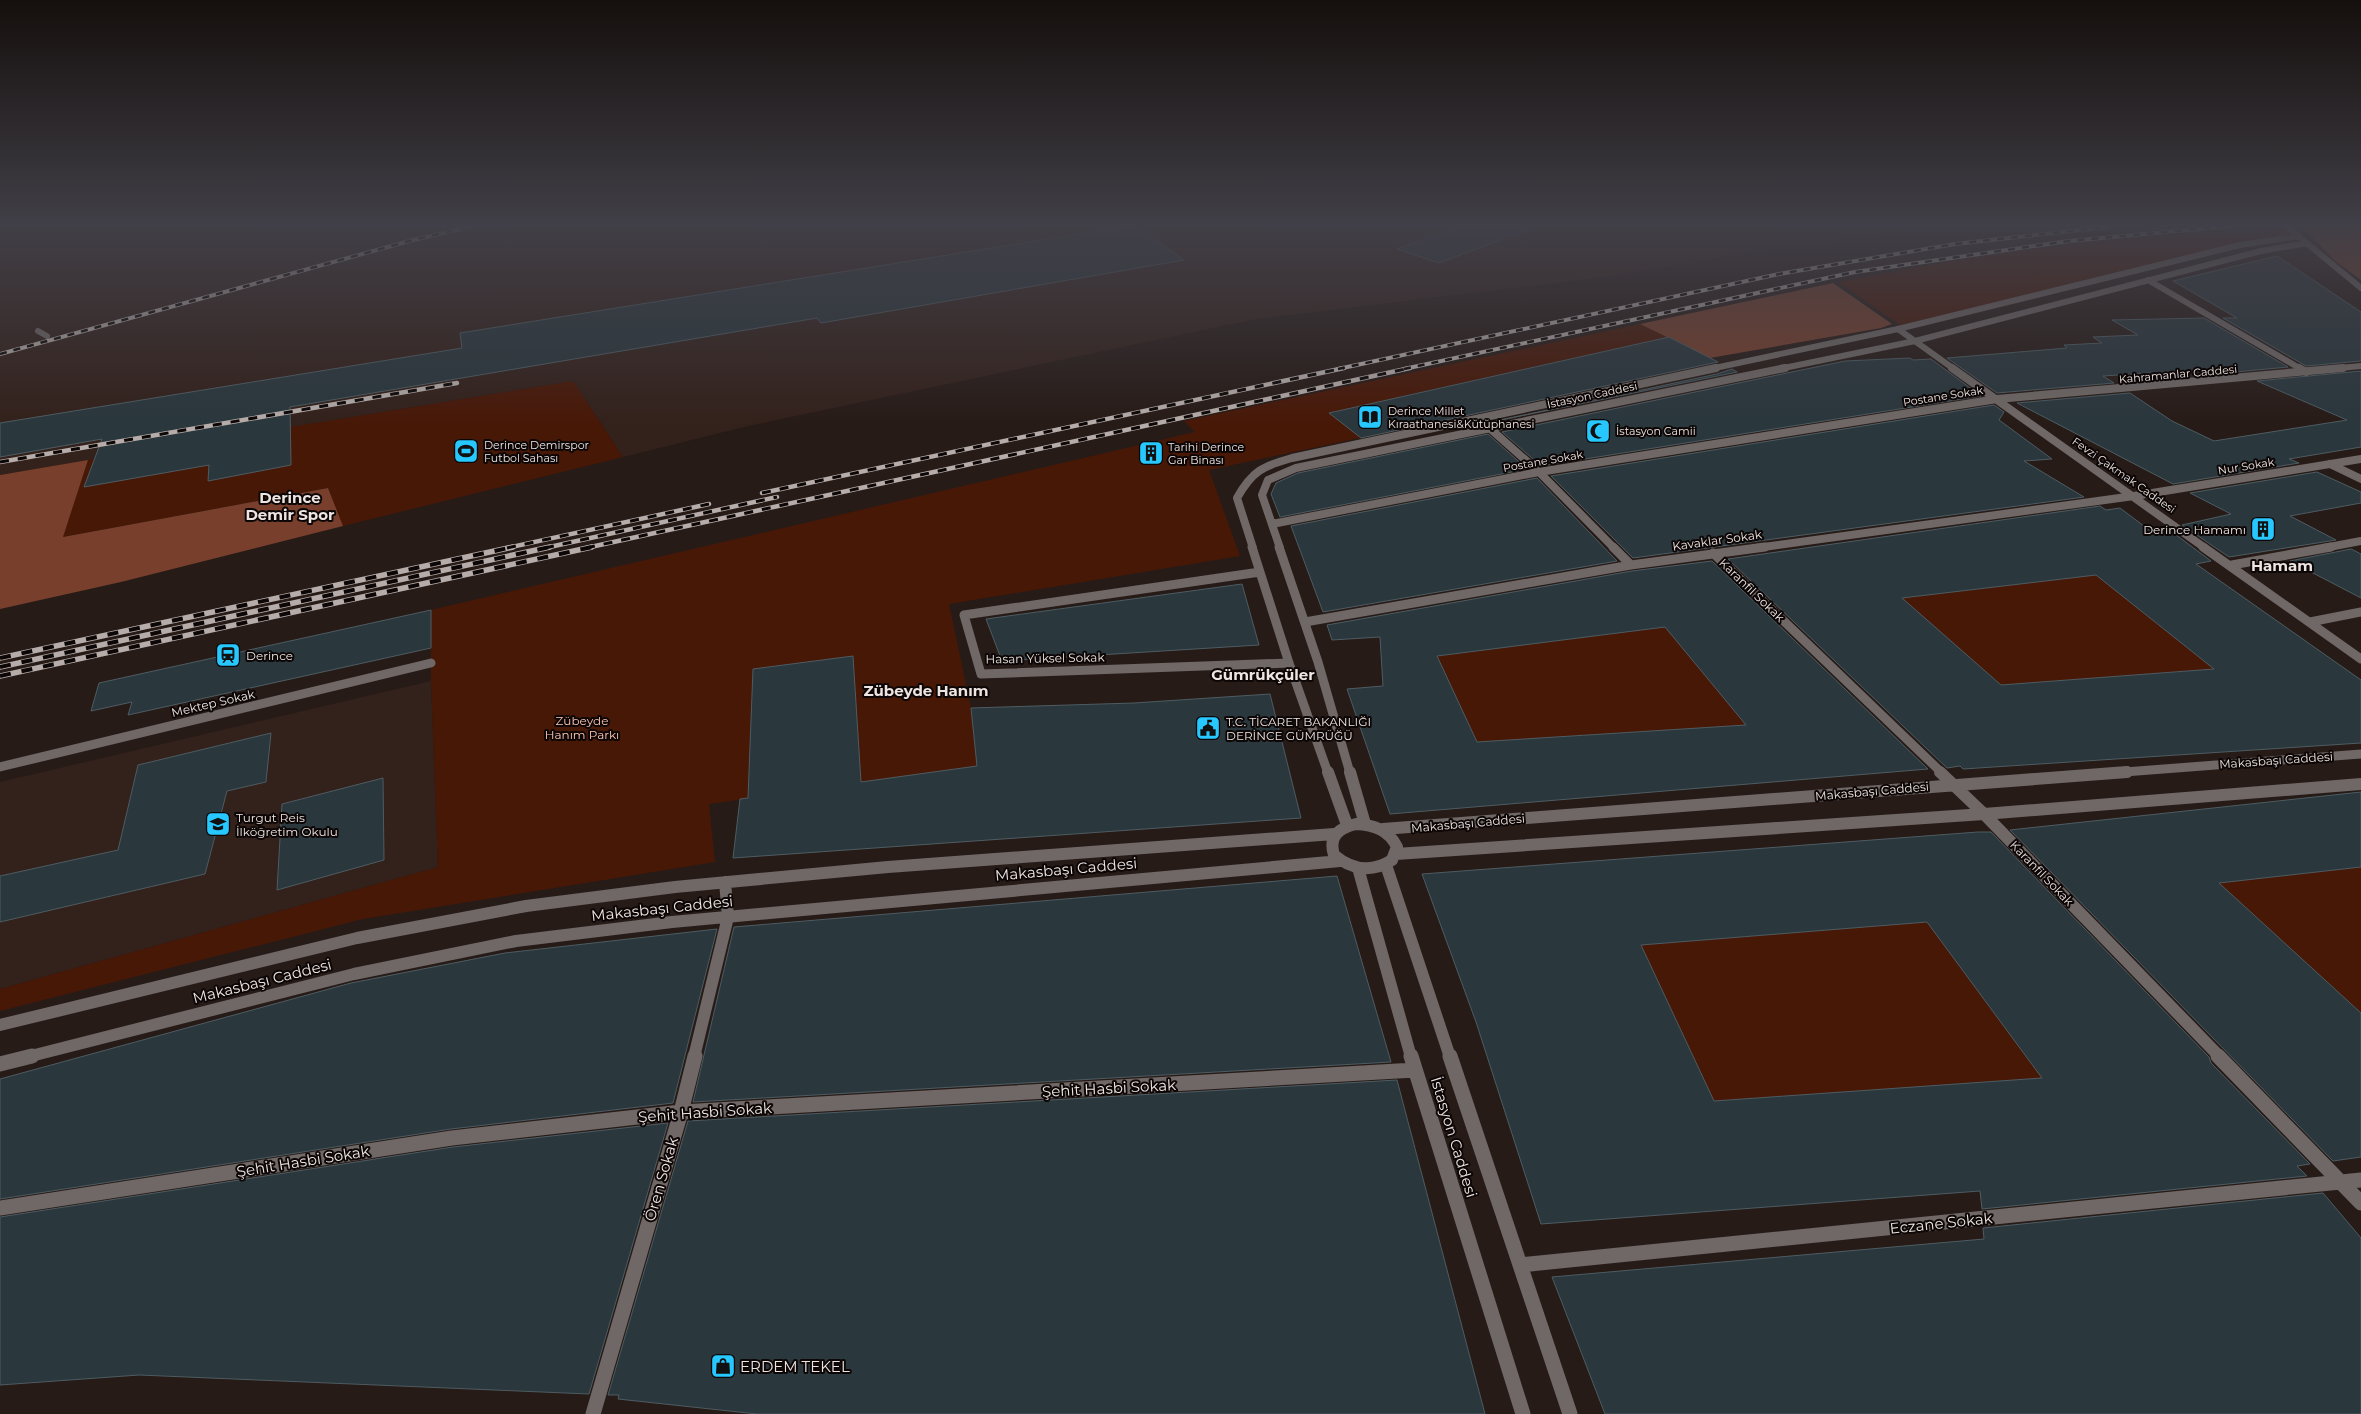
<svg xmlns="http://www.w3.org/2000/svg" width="2361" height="1414" font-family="Montserrat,sans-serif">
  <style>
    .built { fill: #33211b }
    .green { fill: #481807 }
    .forest { fill: #783f2c }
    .water { fill: #753c29 }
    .building { fill: #2a373d; stroke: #4e5c62; fill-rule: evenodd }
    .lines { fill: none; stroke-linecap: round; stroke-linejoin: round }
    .service { stroke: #6f6866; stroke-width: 6 }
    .minor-far4 { stroke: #6f6866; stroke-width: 6 }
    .minor-far3 { stroke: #6f6866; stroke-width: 8 }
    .minor-far2 { stroke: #6f6866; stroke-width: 9 }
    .minor-far1 { stroke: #6f6866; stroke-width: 12 }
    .minor { stroke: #6f6866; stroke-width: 15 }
    .rail-far2-casing { stroke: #b6adaa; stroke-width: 4 }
    .rail-far1-casing { stroke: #b6adaa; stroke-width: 4.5 }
    .rail-casing { stroke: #b6adaa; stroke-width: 5.5 }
    .rail-far2 { stroke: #0c0706; stroke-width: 2.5; stroke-dasharray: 7; stroke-linecap: butt }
    .rail-far1 { stroke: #0c0706; stroke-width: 3; stroke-dasharray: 9; stroke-linecap: butt }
    .rail { stroke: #0c0706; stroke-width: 4; stroke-dasharray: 11; stroke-linecap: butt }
    .labels { text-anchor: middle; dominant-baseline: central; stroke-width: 4; stroke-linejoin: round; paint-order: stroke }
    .far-street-label { font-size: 11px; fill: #eee5e3; stroke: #0c0706 }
    .far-poi-label { font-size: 11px; fill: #eee5e3; stroke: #0c0706; text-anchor: start }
    .poi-label { font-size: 12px; fill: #eee5e3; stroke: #0c0706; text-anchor: start }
    .street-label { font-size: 12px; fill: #eee5e3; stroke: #0c0706 }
    .park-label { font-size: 12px; fill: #ffc7b4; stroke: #0c0706 }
    .quarter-label { font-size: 15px; font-weight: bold; fill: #eee5e3; stroke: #0c0706 }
    .near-street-label { font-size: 15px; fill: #eee5e3; stroke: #0c0706 }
    .near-poi-label { font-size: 15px; fill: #eee5e3; stroke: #0c0706; text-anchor: start }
  </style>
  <rect width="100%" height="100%" fill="#271b17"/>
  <!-- built -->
  <path class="built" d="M0,226H1946L1779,247L1613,276L1256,319L748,426L623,457L573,381L0,475Z
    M431,681L438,867L0,989V782Z"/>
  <!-- green -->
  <path class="green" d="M2285,229L2292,236L1900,325L1838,282C1931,264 2024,248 2118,239C2174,234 2229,232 2285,229Z
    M1640,324L1669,337L1398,397L1435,422L1209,470L1240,556L949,604L971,708L977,766L709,804L715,862L363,919L0,1011V989L438,867L431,681V610L1195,432L1184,421Z
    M573,381L623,457L343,526L328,488L62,537L88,460Z
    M2096,575L2214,669L2001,685L1901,598Z
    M1667,627L1746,725L1477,742L1437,656Z
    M2361,867V1013L2219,883Z
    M1927,922L2042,1078L1714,1101L1641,945Z"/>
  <!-- forest -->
  <path class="forest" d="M1833,283L1892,324L1881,328L1710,358L1640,324Z
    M88,460L63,537L328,488L343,526L121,582L0,609V475Z"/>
  <!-- water -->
  <path class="water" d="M2296,226H2361V280L2336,262L2307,232Z"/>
  <!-- building -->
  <path class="building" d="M1129,226H1136L1184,260L821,323L817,318L290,407L291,465L208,481L209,465L84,487L102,439L0,457V423L462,348L460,333Z
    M1460,226H1529L1530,229L1439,263L1397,249Z
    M2277,256L2361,312V361L2306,366L2223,318H2237L2173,281Z
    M2204,318L2288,367L2235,372L2227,368L2103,376L2114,383L1997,393L1947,358L2067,348L2064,345L2102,343L2093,337L2138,335L2112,320Z
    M1669,337L1718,362L1361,438L1329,413Z
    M1910,358L1913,360L1931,359L1981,396L1541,466L1502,432L1845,361Z
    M1732,369L1737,372L1491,422L1717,374Z
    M2361,371V447L2289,459L2299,463L2173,484L2017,403L2130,393L2172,421L2214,441L2347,420L2257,381Z
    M1994,405L2004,412L1999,420L2052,459L2024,461L2084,497L1633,558L1551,476Z
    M1488,434L1527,469L1280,517L1271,494L1276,483L1298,473Z
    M2317,472L2361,492V503L2290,516L2336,540L2229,557L2182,525L2231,514L2190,493Z
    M1537,478L1617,561L1323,612L1291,526Z
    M2100,506L2106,510L2120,508L2152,532L2167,528L2211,561L2196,564L2361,680V743L1963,769L1960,766L1947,768L1728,559ZM2096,575L2214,669L2001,685L1902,598Z
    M2351,549L2361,554V598L2290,561Z
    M1712,561L1928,769L1390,814L1347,689L1383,686L1380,637L1332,640L1327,625L1632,571ZM1665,627L1746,725L1477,742L1437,656Z
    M1242,584L1259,645L1002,661L986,619Z
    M431,610V648L128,715L132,702L91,711L99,683Z
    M853,656L861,782L977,766L971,708L1134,703L1270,694L1301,818L733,858L740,799L748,798L753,669Z
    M271,733L266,782L227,791L205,874L0,922V876L118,850L138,765Z
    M383,778L384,860L277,890L282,804Z
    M2361,792V867L2219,883L2361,1013V1157L2333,1161L2010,830Z
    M1978,832H1991L2209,1057L2211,1063L2310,1164L2297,1166L2307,1176L1982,1209L1980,1191L1541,1224L1476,1022L1422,874ZM1927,922L2042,1078L1714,1101L1641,945Z
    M1337,876L1391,1062L693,1102L734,927Z
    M717,929L673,1103L451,1129L0,1199V1079L351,983L505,953Z
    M1397,1080L1485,1414H757L618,1399L619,1395H608L688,1121Z
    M668,1123L589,1394L139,1375L0,1385V1217L453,1147Z
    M2323,1193L2361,1238V1414H1605L1552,1277L1984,1239L1983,1228Z"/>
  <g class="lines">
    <!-- service -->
    <path class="service" d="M38,331L47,336"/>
    <!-- minor-far4 -->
    <path class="minor-far4" d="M2286,226L2361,288
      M2148,280L2301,369
      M1898,329L1954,369
      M1710,369L1898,329L2240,245L2299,236
      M1779,369L1915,341L2261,251L2307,243
      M2329,369L2361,366"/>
    <!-- minor-far3 -->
    <path class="minor-far3" d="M1952,368L2205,548
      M2299,368L2306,372
      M1486,425L1539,472L1614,548
      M2330,464L2361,479
      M1272,524L1539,472L1997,399L2343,368
      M1253,548L1237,498C1252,471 1263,466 1292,458L1716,368
      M1280,548L1262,495L1268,480L1296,468L1785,368
      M1756,548L2134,496L2361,459
      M2324,548L2361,541"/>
    <!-- minor-far2 -->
    <path class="minor-far2" d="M1252,547L1289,663L1328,773
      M1279,547L1318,662L1350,773
      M1613,547L1631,565
      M2203,547L2361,659
      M1713,553L1942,773
      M2232,565L2331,547
      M1260,572L964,615L981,674L1289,663
      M1305,622L1631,565L1765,547
      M2310,622L2361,612
      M0,767L431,663
      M2111,773L2361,754"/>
    <!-- minor-far1 -->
    <path class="minor-far1" d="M1328,772L1347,825
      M1350,772L1365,824
      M1940,772L1984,814L2220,1057
      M1356,824C1374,825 1389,830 1397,847L1392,860C1372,873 1352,870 1334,855C1328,836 1339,828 1356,824Z
      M1383,829L2127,772
      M1396,854L1984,814L2361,784
      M1386,865L1450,1057
      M1358,868L1411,1057
      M0,1025L357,938L526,906L675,887L888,867L1334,834
      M27,1057L354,974L516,941L672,922L1340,861
      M694,1057L728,917L725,882"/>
    <!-- minor -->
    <path class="minor" d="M1411,1056L1523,1414
      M1450,1056L1570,1414
      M2218,1056L2361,1203
      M0,1064L32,1056
      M0,1208L452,1138L681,1112L1415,1070
      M1520,1265L2361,1180
      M593,1414L681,1112L695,1056"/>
    <defs>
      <path id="rail-far2" d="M0,354L413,240L473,226
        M1338,369L1779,274L1955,244L2115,226
        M1404,369L1855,272L2069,241L2231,226"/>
      <path id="rail-far1" d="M0,462L457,383
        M762,493L1344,368
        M507,548L709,504
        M545,548L777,497
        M586,548L1410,368"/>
      <path id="rail" d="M0,658L513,547
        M0,667L550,547
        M0,676L592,547"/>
    </defs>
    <!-- rail-far2 casing -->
    <use href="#rail-far2" class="rail-far2-casing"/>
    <!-- rail-far1 casing -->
    <use href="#rail-far1" class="rail-far1-casing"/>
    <!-- rail casing -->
    <use href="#rail" class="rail-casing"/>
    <!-- rail-far2 -->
    <use href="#rail-far2" class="rail-far2"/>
    <!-- rail-far1 -->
    <use href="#rail-far1" class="rail-far1"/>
    <!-- rail -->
    <use href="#rail" class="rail"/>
  </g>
  <!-- sky -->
  <linearGradient id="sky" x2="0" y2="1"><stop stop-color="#150f0d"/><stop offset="0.53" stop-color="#413f47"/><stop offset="1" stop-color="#413f47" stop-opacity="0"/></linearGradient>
  <rect width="2361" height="424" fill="url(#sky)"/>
  <!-- icons -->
  <defs>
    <symbol id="library-square" viewBox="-11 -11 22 22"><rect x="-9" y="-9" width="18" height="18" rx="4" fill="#27c8ff" stroke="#0c0706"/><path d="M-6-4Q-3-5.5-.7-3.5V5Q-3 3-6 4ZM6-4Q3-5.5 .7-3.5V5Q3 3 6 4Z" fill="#111"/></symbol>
    <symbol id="mosque-square" viewBox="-11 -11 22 22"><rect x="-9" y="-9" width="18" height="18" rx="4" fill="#27c8ff" stroke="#0c0706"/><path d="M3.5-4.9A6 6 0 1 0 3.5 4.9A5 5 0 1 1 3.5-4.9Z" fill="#111"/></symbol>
    <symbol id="stadium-square" viewBox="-11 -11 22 22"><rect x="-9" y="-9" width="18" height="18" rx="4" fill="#27c8ff" stroke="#0c0706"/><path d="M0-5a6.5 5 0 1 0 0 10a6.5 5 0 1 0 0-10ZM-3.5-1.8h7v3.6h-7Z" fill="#111"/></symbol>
    <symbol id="building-square" viewBox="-11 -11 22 22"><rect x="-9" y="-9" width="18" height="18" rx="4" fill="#27c8ff" stroke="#0c0706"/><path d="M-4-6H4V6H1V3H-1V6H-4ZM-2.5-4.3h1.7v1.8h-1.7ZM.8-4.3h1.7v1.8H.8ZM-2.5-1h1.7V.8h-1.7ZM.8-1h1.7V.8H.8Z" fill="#111"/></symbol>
    <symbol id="station-square" viewBox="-11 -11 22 22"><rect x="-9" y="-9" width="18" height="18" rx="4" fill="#27c8ff" stroke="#0c0706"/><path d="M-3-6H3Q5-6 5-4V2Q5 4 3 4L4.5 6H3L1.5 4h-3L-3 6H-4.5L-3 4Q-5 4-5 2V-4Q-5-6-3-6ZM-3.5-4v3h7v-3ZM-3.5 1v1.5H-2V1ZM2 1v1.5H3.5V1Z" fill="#111"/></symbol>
    <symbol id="civic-square" viewBox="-11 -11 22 22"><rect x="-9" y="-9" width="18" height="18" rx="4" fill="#27c8ff" stroke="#0c0706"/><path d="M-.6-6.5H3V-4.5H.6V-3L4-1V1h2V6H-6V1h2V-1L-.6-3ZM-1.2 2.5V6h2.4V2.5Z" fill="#111"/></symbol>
    <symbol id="school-square" viewBox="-11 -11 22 22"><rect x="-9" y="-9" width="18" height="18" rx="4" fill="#27c8ff" stroke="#0c0706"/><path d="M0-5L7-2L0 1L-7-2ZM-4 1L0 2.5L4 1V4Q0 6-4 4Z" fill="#111"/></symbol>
    <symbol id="shop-square" viewBox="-11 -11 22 22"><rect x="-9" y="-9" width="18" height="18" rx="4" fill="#27c8ff" stroke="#0c0706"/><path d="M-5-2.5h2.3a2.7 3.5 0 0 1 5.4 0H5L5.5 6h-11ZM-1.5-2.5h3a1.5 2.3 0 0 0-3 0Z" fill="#111"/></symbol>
  </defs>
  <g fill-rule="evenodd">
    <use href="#library-square" x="1356" y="403" width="28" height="28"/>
    <use href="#mosque-square" x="1584" y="417" width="28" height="28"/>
    <use href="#stadium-square" x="452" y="437" width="28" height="28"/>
    <use href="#building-square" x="1137" y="439" width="28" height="28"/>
    <use href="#building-square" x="2249" y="515" width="28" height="28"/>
    <use href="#station-square" x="214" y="641" width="28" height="28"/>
    <use href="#civic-square" x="1194" y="714" width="28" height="28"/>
    <use href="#school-square" x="204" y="810" width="28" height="28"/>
    <use href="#shop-square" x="709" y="1352" width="28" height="28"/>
  </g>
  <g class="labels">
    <!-- far-street labels -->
    <g class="far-street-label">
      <text transform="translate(2178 374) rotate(-5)">Kahramanlar Caddesi</text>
      <text transform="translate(1592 395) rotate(-12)">İstasyon Caddesi</text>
      <text transform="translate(1943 396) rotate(-9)">Postane Sokak</text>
      <text transform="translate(1543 461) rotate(-10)">Postane Sokak</text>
      <text transform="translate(2246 466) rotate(-9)">Nur Sokak</text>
      <text transform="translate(2124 475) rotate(35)">Fevzi Çakmak Caddesi</text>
    </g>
    <!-- far-poi labels -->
    <g class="far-poi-label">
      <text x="1388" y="411">Derince Millet<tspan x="1388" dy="13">Kıraathanesi&amp;Kütüphanesi</tspan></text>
      <text x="1616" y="431">İstasyon Camii</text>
      <text x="484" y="445">Derince Demirspor<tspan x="484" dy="13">Futbol Sahası</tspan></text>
      <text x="1168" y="447">Tarihi Derince<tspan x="1168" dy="13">Gar Binası</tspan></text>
    </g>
    <!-- poi labels -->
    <g class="poi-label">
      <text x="2246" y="529" text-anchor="end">Derince Hamamı</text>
      <text x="246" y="655">Derince</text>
      <text x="1226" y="721">T.C. TİCARET BAKANLIĞI<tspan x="1226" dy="14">DERİNCE GÜMRÜĞÜ</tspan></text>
      <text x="236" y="817">Turgut Reis<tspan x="236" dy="14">İlköğretim Okulu</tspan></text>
    </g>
    <!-- street labels -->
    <g class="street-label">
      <text transform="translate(1717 540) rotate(-8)">Kavaklar Sokak</text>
      <text transform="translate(1752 590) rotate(44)">Karanfil Sokak</text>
      <text transform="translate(1045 658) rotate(-1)">Hasan Yüksel Sokak</text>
      <text transform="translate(213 703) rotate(-13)">Mektep Sokak</text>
      <text transform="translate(2276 760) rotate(-4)">Makasbaşı Caddesi</text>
      <text transform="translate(1872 791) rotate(-5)">Makasbaşı Caddesi</text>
      <text transform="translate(1468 823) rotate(-5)">Makasbaşı Caddesi</text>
      <text transform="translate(2042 873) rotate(46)">Karanfil Sokak</text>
    </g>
    <!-- park labels -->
    <g class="park-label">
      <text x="582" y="720">Zübeyde<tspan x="582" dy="14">Hanım Parkı</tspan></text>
    </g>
    <!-- quarter labels -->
    <g class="quarter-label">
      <text x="290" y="497">Derince<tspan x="290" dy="17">Demir Spor</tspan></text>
      <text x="2282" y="565">Hamam</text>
      <text x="1263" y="674">Gümrükçüler</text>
      <text x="926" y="690">Zübeyde Hanım</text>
    </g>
    <!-- near-street labels -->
    <g class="near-street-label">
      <text transform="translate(1066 869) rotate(-5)">Makasbaşı Caddesi</text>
      <text transform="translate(662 908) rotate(-6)">Makasbaşı Caddesi</text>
      <text transform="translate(262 981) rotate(-14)">Makasbaşı Caddesi</text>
      <text transform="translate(1109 1088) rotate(-3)">Şehit Hasbi Sokak</text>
      <text transform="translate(705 1112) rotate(-4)">Şehit Hasbi Sokak</text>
      <text transform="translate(1454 1137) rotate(73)">İstasyon Caddesi</text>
      <text transform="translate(303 1161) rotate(-9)">Şehit Hasbi Sokak</text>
      <text transform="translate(661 1179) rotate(-74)">Ören Sokak</text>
      <text transform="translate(1941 1223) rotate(-6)">Eczane Sokak</text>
    </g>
    <!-- near-poi labels -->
    <g class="near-poi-label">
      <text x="740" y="1366">ERDEM TEKEL</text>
    </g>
  </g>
</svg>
